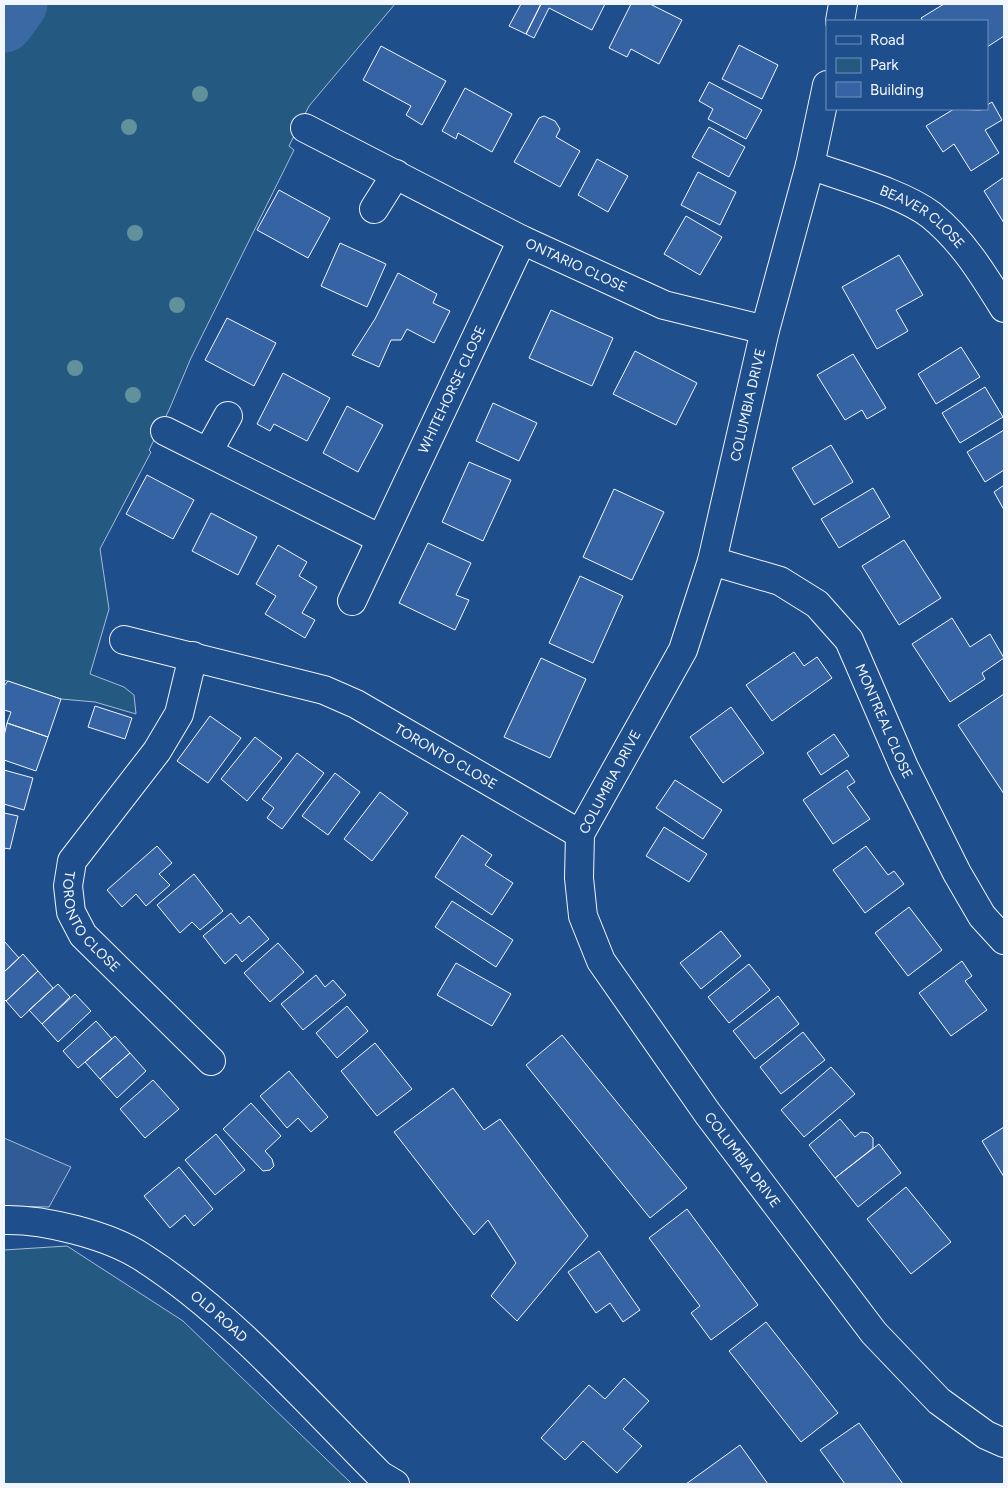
<svg xmlns="http://www.w3.org/2000/svg" width="1008" height="1488" font-family="Figtree,sans-serif">
  <style>
    .green { fill: #245a82; stroke: #a8bbd7 }
    .parking { fill: #305b95; stroke: #a8bbd7 }
    .lines { fill: none; stroke-linecap: round; stroke-linejoin: round }
    .river { stroke: #3b69a3; stroke-width: 59 }
    .building { fill: #3563a3; stroke: #f2f6ff }
    .minor-casing { stroke: #f2f6ff; stroke-width: 30 }
    .tertiary-casing { stroke: #f2f6ff; stroke-width: 30 }
    .minor { stroke: #1f4e8c; stroke-width: 28 }
    .tertiary { stroke: #1f4e8c; stroke-width: 28 }
    .tree { fill: #61919a }
    .labels { text-anchor: middle; dominant-baseline: central; stroke-width: 4; stroke-linejoin: round; paint-order: stroke }
    .street-label { font-size: 14px; fill: #f2f6ff; stroke: #1f4e8c }
  </style>
  <rect width="100%" height="100%" fill="#1f4e8c"/>
  <!-- green -->
  <path class="green" d="M4,4H395L309,106L289,146L294,150L191,358L169,410L149,450L151,452L100,549L109,609L90,674L124,687L134,695L136,714L95,702L61,699L4,680Z
    M67,1246L183,1321L352,1484H4V1250Z"/>
  <!-- parking -->
  <path class="parking" d="M4,1138L71,1167L49,1207L4,1206Z"/>
  <g class="lines">
    <!-- river -->
    <path class="river" d="M4,23L18,4"/>
  </g>
  <!-- building -->
  <path class="building" d="M521,4H541L526,34L509,26Z
    M541,4H605L592,30L549,8L534,38L526,34Z
    M631,4H650L682,20L659,64L631,49L627,57L609,48Z
    M944,4H1004V36L987,47V21H923L921,18Z
    M739,45L778,65L762,99L722,79Z
    M381,46L446,81L422,125L406,115L411,106L363,80Z
    M709,82L762,110L746,139L708,119L713,109L699,101Z
    M465,88L512,114L492,152L458,133L456,139L442,131Z
    M992,102L1002,120L985,130L999,153L971,171L954,144L943,152L926,126L954,109L979,110L987,109V105Z
    M544,116L555,121L560,129L556,137L580,151L560,187L514,162L539,118Z
    M709,127L745,147L729,177L692,157Z
    M597,159L628,176L608,212L578,195Z
    M698,172L736,192L720,225L681,205Z
    M1004,177V223L984,191Z
    M279,190L330,218L308,258L257,230Z
    M686,216L722,237L700,275L664,254Z
    M340,243L386,264L367,307L321,286Z
    M899,255L923,295L896,310L908,331L877,349L842,287Z
    M398,273L437,294L433,303L450,311L434,343L407,329L401,340H391L379,367L352,355L375,319Z
    M551,310L613,338L592,386L529,358Z
    M227,318L276,343L254,386L205,360Z
    M961,347L980,377L936,404L918,374Z
    M635,351L697,383L676,425L613,394Z
    M853,354L886,408L867,419L862,410L845,420L817,375Z
    M283,373L330,398L307,441L274,424L270,431L257,424Z
    M985,387L1003,417L960,443L942,413Z
    M493,403L537,423L519,461L476,441Z
    M347,406L383,425L358,472L323,453Z
    M1004,430V470L985,482L967,452Z
    M831,445L853,482L814,505L792,468Z
    M469,462L511,480L483,541L442,522Z
    M147,475L194,500L173,539L126,514Z
    M1004,485V510L994,492Z
    M873,488L890,517L839,548L821,519Z
    M614,489L664,512L632,580L583,557Z
    M211,513L257,537L238,575L192,551Z
    M904,540L941,598L899,625L862,566Z
    M428,543L471,563L456,595L469,600L455,630L399,603Z
    M278,545L307,562L299,576L317,587L302,613L315,620L305,638L265,614L276,596L256,584Z
    M580,576L623,596L593,663L549,643Z
    M952,618L970,647L990,634L1004,658L982,673L985,679L950,702L912,644Z
    M794,652L804,666L817,657L832,678L772,721L746,685Z
    M541,658L586,679L550,758L504,737Z
    M8,681L61,699L48,737L7,723L11,712L4,710V686Z
    M1004,694V794L958,725Z
    M95,706L132,718L125,739L88,727Z
    M731,707L764,753L723,783L690,737Z
    M210,716L241,738L208,783L177,761Z
    M7,723L48,737L36,771L4,760V736Z
    M834,734L849,756L821,775L807,753Z
    M255,737L282,758L247,801L221,779Z
    M297,753L324,773L282,829L267,818L274,808L262,799Z
    M4,770L33,778L24,810L4,804Z
    M847,770L855,782L847,787L870,819L833,844L803,800Z
    M335,773L360,792L328,835L302,816Z
    M675,780L722,810L703,839L656,808Z
    M380,792L408,813L372,861L344,839Z
    M4,813L18,816L10,849L4,848Z
    M664,827L707,854L689,882L646,856Z
    M462,835L492,855L485,865L513,883L492,915L435,877Z
    M157,846L172,863L159,874L170,885L146,906L136,894L122,907L107,890Z
    M866,846L888,875L894,871L904,884L865,913L833,870Z
    M194,874L223,911L200,930L192,922L180,933L157,905Z
    M452,901L513,940L496,967L435,927Z
    M909,907L942,950L908,976L875,933Z
    M231,913L240,924L249,916L269,939L242,962L236,954L225,964L203,936Z
    M721,931L741,956L701,989L680,963Z
    M4,941L19,958L4,972Z
    M278,943L304,972L270,1002L244,973Z
    M23,954L38,971L6,1001L4,999V972Z
    M962,961L972,976L965,981L987,1010L951,1036L919,993Z
    M456,963L511,994L492,1026L437,995Z
    M749,964L770,990L729,1023L708,997Z
    M38,971L53,988L21,1018L6,1001Z
    M316,975L325,987L333,980L346,995L303,1030L281,1004Z
    M58,984L70,997L42,1024L29,1010Z
    M75,994L91,1011L58,1042L42,1024Z
    M778,996L799,1024L755,1059L733,1031Z
    M347,1006L368,1031L337,1058L316,1033Z
    M96,1021L112,1039L78,1068L63,1051Z
    M803,1032L825,1060L781,1094L760,1067Z
    M562,1035L687,1188L650,1218L526,1065Z
    M115,1036L130,1053L100,1079L85,1062Z
    M375,1043L412,1089L377,1116L341,1071Z
    M130,1053L146,1071L117,1098L100,1079Z
    M831,1067L855,1094L804,1137L781,1110Z
    M289,1071L328,1117L311,1132L298,1118L287,1128L260,1096Z
    M153,1080L179,1109L145,1138L120,1109Z
    M453,1088L484,1130L500,1119L588,1236L517,1321L491,1296L516,1263L488,1220L474,1235L394,1132Z
    M251,1103L281,1136L265,1151L272,1159L274,1166L270,1170L263,1171L223,1129Z
    M840,1119L855,1137L861,1132L868,1133L873,1138V1148L835,1178L809,1145Z
    M1004,1127V1177L982,1141Z
    M216,1134L245,1170L215,1195L185,1160Z
    M879,1144L901,1173L858,1207L835,1178Z
    M179,1167L213,1209L194,1226L185,1215L170,1228L144,1196Z
    M906,1187L951,1242L911,1274L867,1219Z
    M687,1209L758,1305L711,1340L691,1313L700,1306L649,1238Z
    M599,1251L640,1310L623,1322L610,1303L596,1313L568,1272Z
    M766,1322L838,1413L801,1442L729,1351Z
    M624,1378L649,1401L623,1429L642,1446L617,1473L583,1441L565,1460L541,1438L589,1385L605,1399Z
    M859,1423L903,1484H845L820,1450Z
    M740,1445L768,1484H686Z"/>
  <g class="lines">
    <defs>
      <g id="minor">
        <path id="s1" d="M305,128L522,240L664,305L765,330"/>
        <path id="s2" d="M810,165C845,178 902,193 931,215C962,240 983,274 1004,308"/>
        <path d="M374,209L396,174"/>
        <path d="M165,431L381,539"/>
        <path d="M208,452L228,416"/>
        <path id="s3" d="M712,561L780,581L817,604L849,640L904,767L957,873L982,916L1004,940"/>
        <path id="s4" d="M352,601L522,240"/>
        <path id="s5" d="M124,640L324,690L356,704L580,834"/>
        <path id="s6" d="M193,656L179,714L157,751L72,861L68,886L71,912L83,935L211,1061"/>
        <path id="s7" d="M4,1220C44,1219 108,1235 142,1257C230,1313 306,1401 380,1475L395,1484"/>
      </g>
      <g id="tertiary">
        <path d="M840,21L843,4"/>
        <path id="s8" d="M827,85L810,165L765,330L712,561L683,650L580,834L579,878L583,916L601,961L708,1114L874,1333L939,1401L986,1435L1004,1443"/>
      </g>
    </defs>
    <!-- minor casing -->
    <use href="#minor" class="minor-casing"/>
    <!-- tertiary casing -->
    <use href="#tertiary" class="tertiary-casing"/>
    <!-- minor -->
    <use href="#minor" class="minor"/>
    <!-- tertiary -->
    <use href="#tertiary" class="tertiary"/>
  </g>
  <!-- trees -->
  <g class="tree">
    <circle cx="200" cy="94" r="8"/>
    <circle cx="129" cy="127" r="8"/>
    <circle cx="135" cy="233" r="8"/>
    <circle cx="177" cy="305" r="8"/>
    <circle cx="75" cy="368" r="8"/>
    <circle cx="133" cy="395" r="8"/>
  </g>
  <g class="labels">
    <!-- street labels -->
    <g class="street-label">
      <text stroke="none"><textPath href="#s2" startOffset="125">BEAVER CLOSE</textPath></text>
      <text stroke="none"><textPath href="#s1" startOffset="304">ONTARIO CLOSE</textPath></text>
      <text stroke="none"><textPath href="#s4" startOffset="234">WHITEHORSE CLOSE</textPath></text>
      <text transform="translate(748 405) rotate(-77)">COLUMBIA DRIVE</text>
      <text stroke="none"><textPath href="#s3" startOffset="251">MONTREAL CLOSE</textPath></text>
      <text stroke="none"><textPath href="#s5" startOffset="345">TORONTO CLOSE</textPath></text>
      <text transform="translate(610 782) rotate(-62)">COLUMBIA DRIVE</text>
      <text stroke="none"><textPath href="#s6" startOffset="310">TORONTO CLOSE</textPath></text>
      <text stroke="none"><textPath href="#s8" startOffset="1169">COLUMBIA DRIVE</textPath></text>
      <text stroke="none"><textPath href="#s7" startOffset="242">OLD ROAD</textPath></text>
    </g>
  </g>
  <!-- border -->
  <rect width="1008" height="1488" fill="none" stroke="#f2f6ff" stroke-width="10"/>
  <!-- legend -->
  <rect x="826" y="20" width="162" height="90" fill="#1f4e8c" stroke="#7391ba"/>
  <rect x="836" y="36" width="25" height="8" fill="#1f4e8c" stroke="#7391ba"/>
  <text x="870" y="45" font-size="15" fill="#f2f6ff">Road</text>
  <rect x="836" y="58" width="25" height="15" fill="#245a82" stroke="#7391ba"/>
  <text x="870" y="70" font-size="15" fill="#f2f6ff">Park</text>
  <rect x="836" y="82" width="25" height="15" fill="#3563a3" stroke="#7391ba"/>
  <text x="870" y="95" font-size="15" fill="#f2f6ff">Building</text>
</svg>
